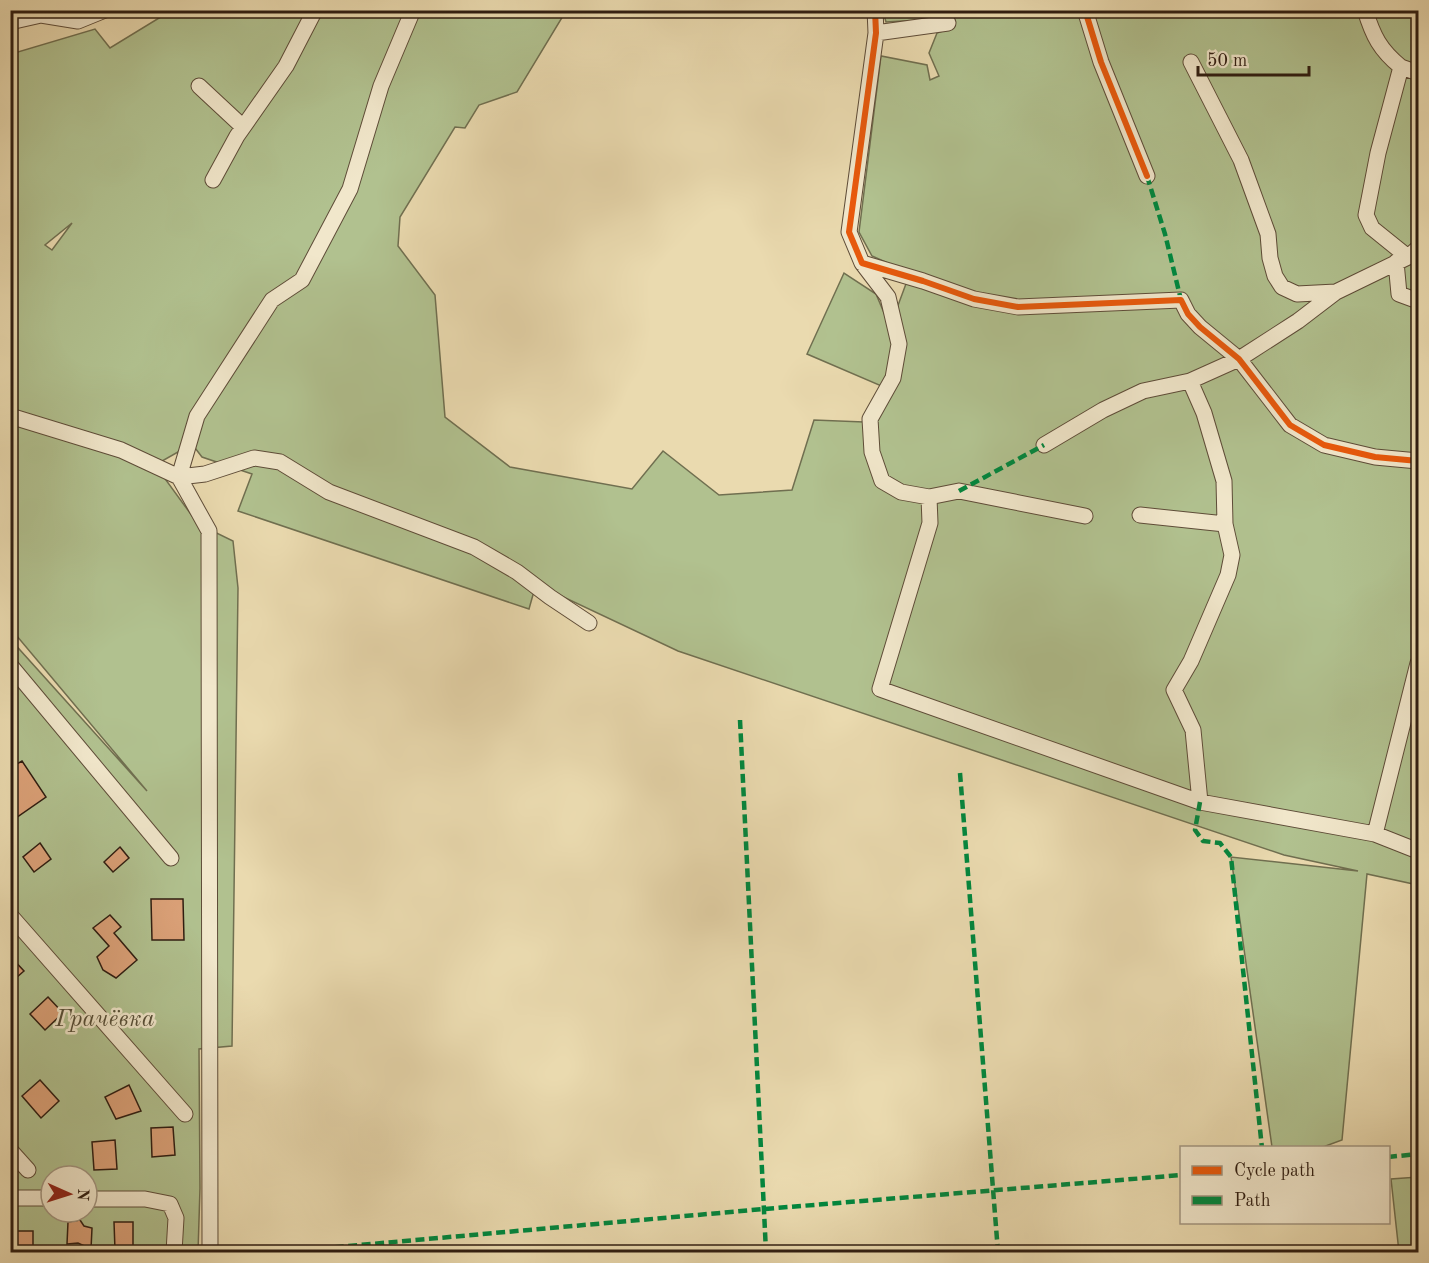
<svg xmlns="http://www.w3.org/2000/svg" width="1429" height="1263" font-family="'Old Standard TT',serif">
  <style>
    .green { fill: #b1c18f; stroke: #706f50; stroke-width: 1.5; fill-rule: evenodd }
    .building { fill: #dba178; stroke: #2f1d11; stroke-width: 1.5 }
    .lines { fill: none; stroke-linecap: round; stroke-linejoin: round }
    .minor-casing { stroke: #5e4c38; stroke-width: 17 }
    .minor { stroke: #f1e7cb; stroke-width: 15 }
    .quiet { stroke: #00873e; stroke-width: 4.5; stroke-dasharray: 9 4.5; stroke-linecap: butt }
    .cycleway-casing { stroke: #f1e7cb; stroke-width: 10 }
    .cycleway { stroke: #e8590c; stroke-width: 6 }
    .labels { text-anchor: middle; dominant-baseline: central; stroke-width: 5; stroke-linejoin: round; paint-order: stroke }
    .park-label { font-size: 24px; font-style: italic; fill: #564e37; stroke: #f1e7cb }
  </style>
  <rect width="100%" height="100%" fill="#eadaaf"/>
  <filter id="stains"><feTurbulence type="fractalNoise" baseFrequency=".00333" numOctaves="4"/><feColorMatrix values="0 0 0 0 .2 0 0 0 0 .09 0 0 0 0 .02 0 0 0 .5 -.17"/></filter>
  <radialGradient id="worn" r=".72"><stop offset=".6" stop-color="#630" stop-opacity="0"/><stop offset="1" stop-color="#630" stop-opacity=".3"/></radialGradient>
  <!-- green -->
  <path class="green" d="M161,11H566L517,92L479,105L465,128L455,127L400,217L398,246L435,295L445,417L510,467L632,489L663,451L719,495L792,490L814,420L864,422L884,387L807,354L844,273L876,294L890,327L910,273L872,256L859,232L881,56L927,65L930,80L939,76L929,53L937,33L954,27L952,18L886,22L883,11H1418V885L1367,874L1342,1140L1323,1147H1272L1231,857L1358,871L1284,855L678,651L536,584L529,609L238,511L252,474L202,457L192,444L155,465L198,524L233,541L238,588L232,1046L199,1049L200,1188L198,1252H11V640L147,791L11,629V54L95,29L110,48L164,15ZM72,223L52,250L45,245ZM51,1176H87V1212H51Z
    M1418,1177V1252H1399L1391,1179Z"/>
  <!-- building -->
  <path class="building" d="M22,761L46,797L10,822V768Z
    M40,843L51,859L34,872L23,857Z
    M120,847L129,858L113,872L104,862Z
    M151,899H183L184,940H152Z
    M110,915L121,927L114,933L137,960L116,978L103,970L97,957L109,946L93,928Z
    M10,956L24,971L10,983Z
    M48,997L63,1013L45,1030L30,1014Z
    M40,1080L59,1101L41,1118L22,1096Z
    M129,1085L141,1111L116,1119L105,1097Z
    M173,1127L175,1155L152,1157L151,1128Z
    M115,1140L117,1169L94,1170L92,1142Z
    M80,1220L84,1226L92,1228L91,1249L78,1243L67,1244L68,1222Z
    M114,1222H133V1250H115Z
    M13,1231H33V1252H13Z"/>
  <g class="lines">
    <defs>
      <path id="minor" d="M875,10L876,33L849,232L862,263L923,281L974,299L1018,307L1181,300L1188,314L1200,327L1239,359L1290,425L1324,445L1375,457L1418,461
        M1085,10L1101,62L1147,176
        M1365,10C1373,36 1380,50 1401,67L1378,153L1366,215L1372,228L1408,257
        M10,22L41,15L78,21L105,10
        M876,33L948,23
        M1191,62L1241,160L1268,234L1270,258L1275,276L1282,287L1297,294L1336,292
        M1401,67L1418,73
        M199,86L243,127
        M213,180L237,136L286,66L315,10
        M1396,262L1399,294L1418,301
        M862,263L888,297L899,344L893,378L870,419L872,452L882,481L901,492L929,497L959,491L1085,516
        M1190,381L1204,413L1224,481L1225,524L1232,555L1228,575L1191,661L1174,690L1193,730L1200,802
        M10,416L121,450L179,477L205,474L254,458L280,462L329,492L474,547L517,572L550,597L589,623
        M1044,445L1103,410L1143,391L1190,381L1239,359L1298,321L1336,292L1408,257L1418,248
        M929,497L930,523L880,689L1200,802L1375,834L1418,851
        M1140,515L1225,524
        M10,665L171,858
        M1375,834L1418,663
        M10,915L185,1114
        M10,1150L28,1170
        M10,1198H51
        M87,1199H145L170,1204L176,1218L174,1252
        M210,1252L209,531L179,477L197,416L272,300L302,280L350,189L381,86L413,10"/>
    </defs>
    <!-- minor casing -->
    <use href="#minor" class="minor-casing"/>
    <!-- minor -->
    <use href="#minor" class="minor"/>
    <!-- quiet -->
    <path class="quiet" d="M1147,176L1165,234L1181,300
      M959,491L1044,445
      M740,720L766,1252
      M960,773L998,1252
      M1200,802L1195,830L1203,841L1220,843L1231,857L1262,1148
      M1388,1157L1418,1154
      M281,1252L764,1209L1182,1175"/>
    <defs>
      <path id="cycleway" d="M875,10L876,33L849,232L862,263L923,281L974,299L1018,307L1181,300L1188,314L1200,327L1239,359L1290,425L1324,445L1375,457L1418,461
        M1085,10L1101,62L1147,176"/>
    </defs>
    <!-- cycleway casing -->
    <use href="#cycleway" class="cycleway-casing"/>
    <!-- cycleway -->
    <use href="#cycleway" class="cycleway"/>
  </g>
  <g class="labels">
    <!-- park labels -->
    <g class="park-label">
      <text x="105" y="1020">Грачёвка</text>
    </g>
  </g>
  <!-- margin -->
  <rect width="1429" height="1263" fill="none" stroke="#eadaaf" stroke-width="36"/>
  <rect x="12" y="12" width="1405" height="1239" fill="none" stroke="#2f1d11" stroke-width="3"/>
  <rect x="18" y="18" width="1393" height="1227" fill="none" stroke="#2f1d11" stroke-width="1.5"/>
  <!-- legend -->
  <rect x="1180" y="1146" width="210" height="78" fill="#f1e7cb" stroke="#a39681" stroke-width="1.5"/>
  <rect x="1192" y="1166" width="30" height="9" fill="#e8590c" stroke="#a39681" stroke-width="1.5"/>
  <text x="1234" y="1176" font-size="18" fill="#2f1d11">Cycle path</text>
  <rect x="1192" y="1196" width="30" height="9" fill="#00873e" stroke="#a39681" stroke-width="1.5"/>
  <text x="1234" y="1206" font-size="18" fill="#2f1d11">Path</text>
  <!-- north arrow -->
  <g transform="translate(69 1194) rotate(93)"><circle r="28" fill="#f1e7cb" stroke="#a39681" stroke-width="1.5"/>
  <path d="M0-4.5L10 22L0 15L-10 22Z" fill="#8f2418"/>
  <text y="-9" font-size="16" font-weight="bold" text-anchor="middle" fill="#2f1d11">N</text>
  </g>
  <!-- scale -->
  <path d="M1198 66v9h111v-9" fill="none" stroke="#2f1d11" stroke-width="3"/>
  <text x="1207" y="66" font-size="18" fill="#2f1d11" stroke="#f1e7cb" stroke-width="4.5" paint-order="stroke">50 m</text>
  <rect width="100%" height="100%" filter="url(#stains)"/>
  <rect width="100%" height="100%" fill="url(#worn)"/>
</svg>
